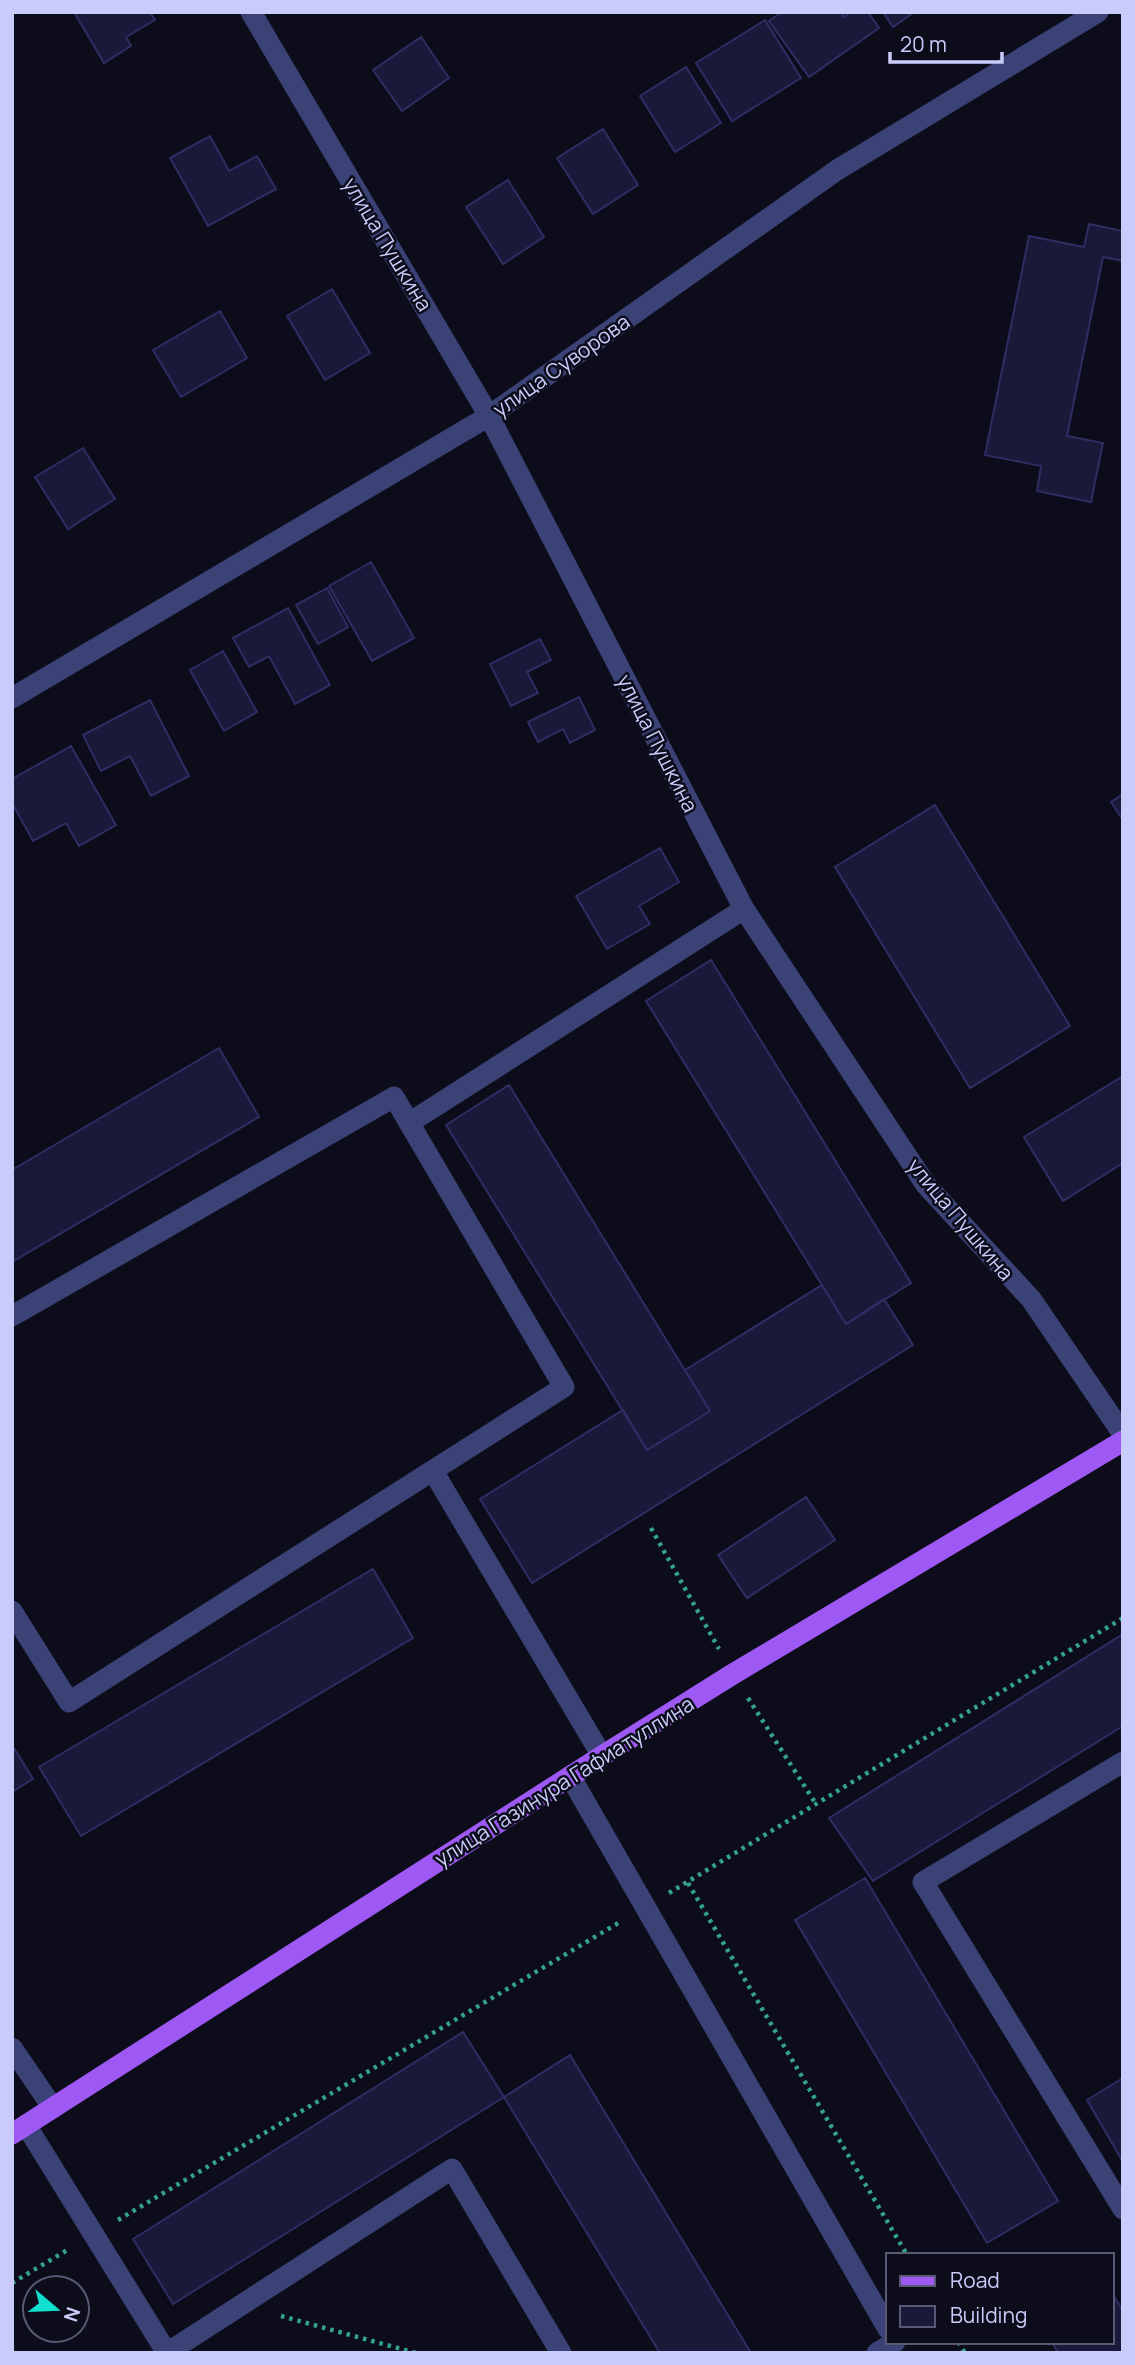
<svg xmlns="http://www.w3.org/2000/svg" width="1135" height="2365" font-family="Manrope,sans-serif">
  <style>
    .building { fill: #1a193a; stroke: #2e2d64; stroke-width: 2 }
    .lines { fill: none; stroke-linecap: round; stroke-linejoin: round }
    .path { stroke: #35a389; stroke-width: 4.5; stroke-dasharray: 3.5 5; stroke-linecap: butt }
    .minor { stroke: #3a4276; stroke-width: 21 }
    .major { stroke: #9e58f3; stroke-width: 21 }
    .labels { text-anchor: middle; dominant-baseline: central; stroke-width: 5; stroke-linejoin: round; paint-order: stroke }
    .street-label { font-size: 21px; fill: #c9ccfb; stroke: #0c0c1a }
  </style>
  <rect width="100%" height="100%" fill="#0c0c1a"/>
  <!-- building -->
  <path class="building" d="M74,12H150L155,20L126,37L131,46L104,63Z
    M782,12H841L844,17L851,12H868L879,28L809,77L769,21Z
    M883,12H914L893,27Z
    M765,20L801,78L732,121L696,63Z
    M421,37L449,78L402,111L373,70Z
    M686,67L721,123L675,152L640,96Z
    M603,129L638,185L593,214L557,158Z
    M210,136L229,171L257,156L276,189L208,226L170,158Z
    M508,180L544,237L503,264L466,207Z
    M1089,224L1123,231V261L1103,257L1067,436L1103,443L1091,502L1037,491L1041,466L985,455L1029,236L1084,247Z
    M332,289L370,353L325,380L287,316Z
    M220,311L247,358L181,397L153,350Z
    M83,448L115,499L68,529L35,477Z
    M371,562L414,638L372,661L329,586Z
    M327,588L348,627L318,644L296,605Z
    M288,608L330,685L295,704L269,656L249,667L233,638Z
    M540,639L551,660L527,672L538,693L511,706L490,664Z
    M223,651L257,712L224,731L190,670Z
    M579,697L595,730L570,743L563,729L538,742L528,722Z
    M150,700L189,776L151,796L130,756L101,771L83,735Z
    M71,746L116,825L79,846L66,823L33,841L12,803V779Z
    M1123,794V820L1111,802Z
    M935,805L1070,1026L970,1088L835,867Z
    M660,848L679,882L639,906L650,924L607,949L576,896Z
    M711,960L911,1283L846,1324L646,1001Z
    M219,1048L259,1117L12,1262V1170Z
    M1123,1076V1163L1063,1201L1024,1137Z
    M509,1085L710,1411L647,1450L446,1125Z
    M822,1285L846,1324L884,1299L913,1345L532,1583L480,1499L623,1410L647,1450L710,1411L685,1370Z
    M806,1497L835,1540L747,1598L718,1555Z
    M373,1569L413,1638L81,1836L39,1767Z
    M1123,1634V1726L873,1881L829,1818Z
    M12,1745L33,1779L12,1792Z
    M865,1878L1058,2201L987,2243L795,1920Z
    M463,2032L504,2097L173,2304L133,2239Z
    M570,2055L751,2353H660L504,2097Z
    M1123,2078V2162L1087,2100Z
    M1112,2293L1123,2311V2353H1058L1052,2342H1112Z"/>
  <g class="lines">
    <!-- path -->
    <path class="path" d="M651,1528L719,1649
      M748,1698L816,1804
      M688,1883L907,2255
      M669,1893L1123,1618
      M118,2220L620,1922
      M12,2283L69,2249
      M281,2316L416,2353
      M958,2342L965,2353"/>
    <!-- minor -->
    <path class="minor" d="M251,12L489,416L744,909L926,1185L1031,1299L1123,1434
      M12,698L489,416L837,170L1098,12
      M409,1123L744,909
      M12,1316L394,1097L564,1387L69,1702L12,1611
      M433,1471L602,1756
      M1123,1762L923,1882L1123,2209
      M570,1776L888,2329
      M12,2048L53,2108
      M26,2125L167,2353L452,2169L561,2353
      M877,2353L895,2342"/>
    <!-- major -->
    <path class="major" d="M12,2134L602,1756L733,1674L1123,1441"/>
  </g>
  <g class="labels">
    <!-- street labels -->
    <g class="street-label">
      <text transform="translate(388 244) rotate(59)">улица Пушкина</text>
      <text transform="translate(561 365) rotate(-35)">улица Суворова</text>
      <text transform="translate(658 743) rotate(63)">улица Пушкина</text>
      <text transform="translate(961 1219) rotate(50)">улица Пушкина</text>
      <text transform="translate(564 1781) rotate(-32)">улица Газинура Гафиатуллина</text>
    </g>
  </g>
  <!-- border -->
  <rect width="1135" height="2365" fill="none" stroke="#c9ccfb" stroke-width="28"/>
  <!-- legend -->
  <rect x="886" y="2253" width="228" height="91" fill="#0c0c1a" stroke="#585974" stroke-width="2"/>
  <rect x="900" y="2276" width="35" height="10" fill="#9e58f3" stroke="#585974" stroke-width="2"/>
  <text x="950" y="2288" font-size="21" fill="#c9ccfb">Road</text>
  <rect x="900" y="2306" width="35" height="21" fill="#1a193a" stroke="#585974" stroke-width="2"/>
  <text x="950" y="2323" font-size="21" fill="#c9ccfb">Building</text>
  <!-- north arrow -->
  <g transform="translate(56 2309) rotate(109)"><circle r="33" fill="#0c0c1a" stroke="#585974" stroke-width="2"/>
  <path d="M0-5L12 26L0 18L-12 26Z" fill="#10e0d0"/>
  <text y="-10" font-size="19" font-weight="bold" text-anchor="middle" fill="#c9ccfb">N</text>
  </g>
  <!-- scale -->
  <path d="M890 52v10h112v-10" fill="none" stroke="#c9ccfb" stroke-width="3.5"/>
  <text x="900" y="52" font-size="21" fill="#c9ccfb" stroke="#0c0c1a" stroke-width="5" paint-order="stroke">20 m</text>
</svg>
